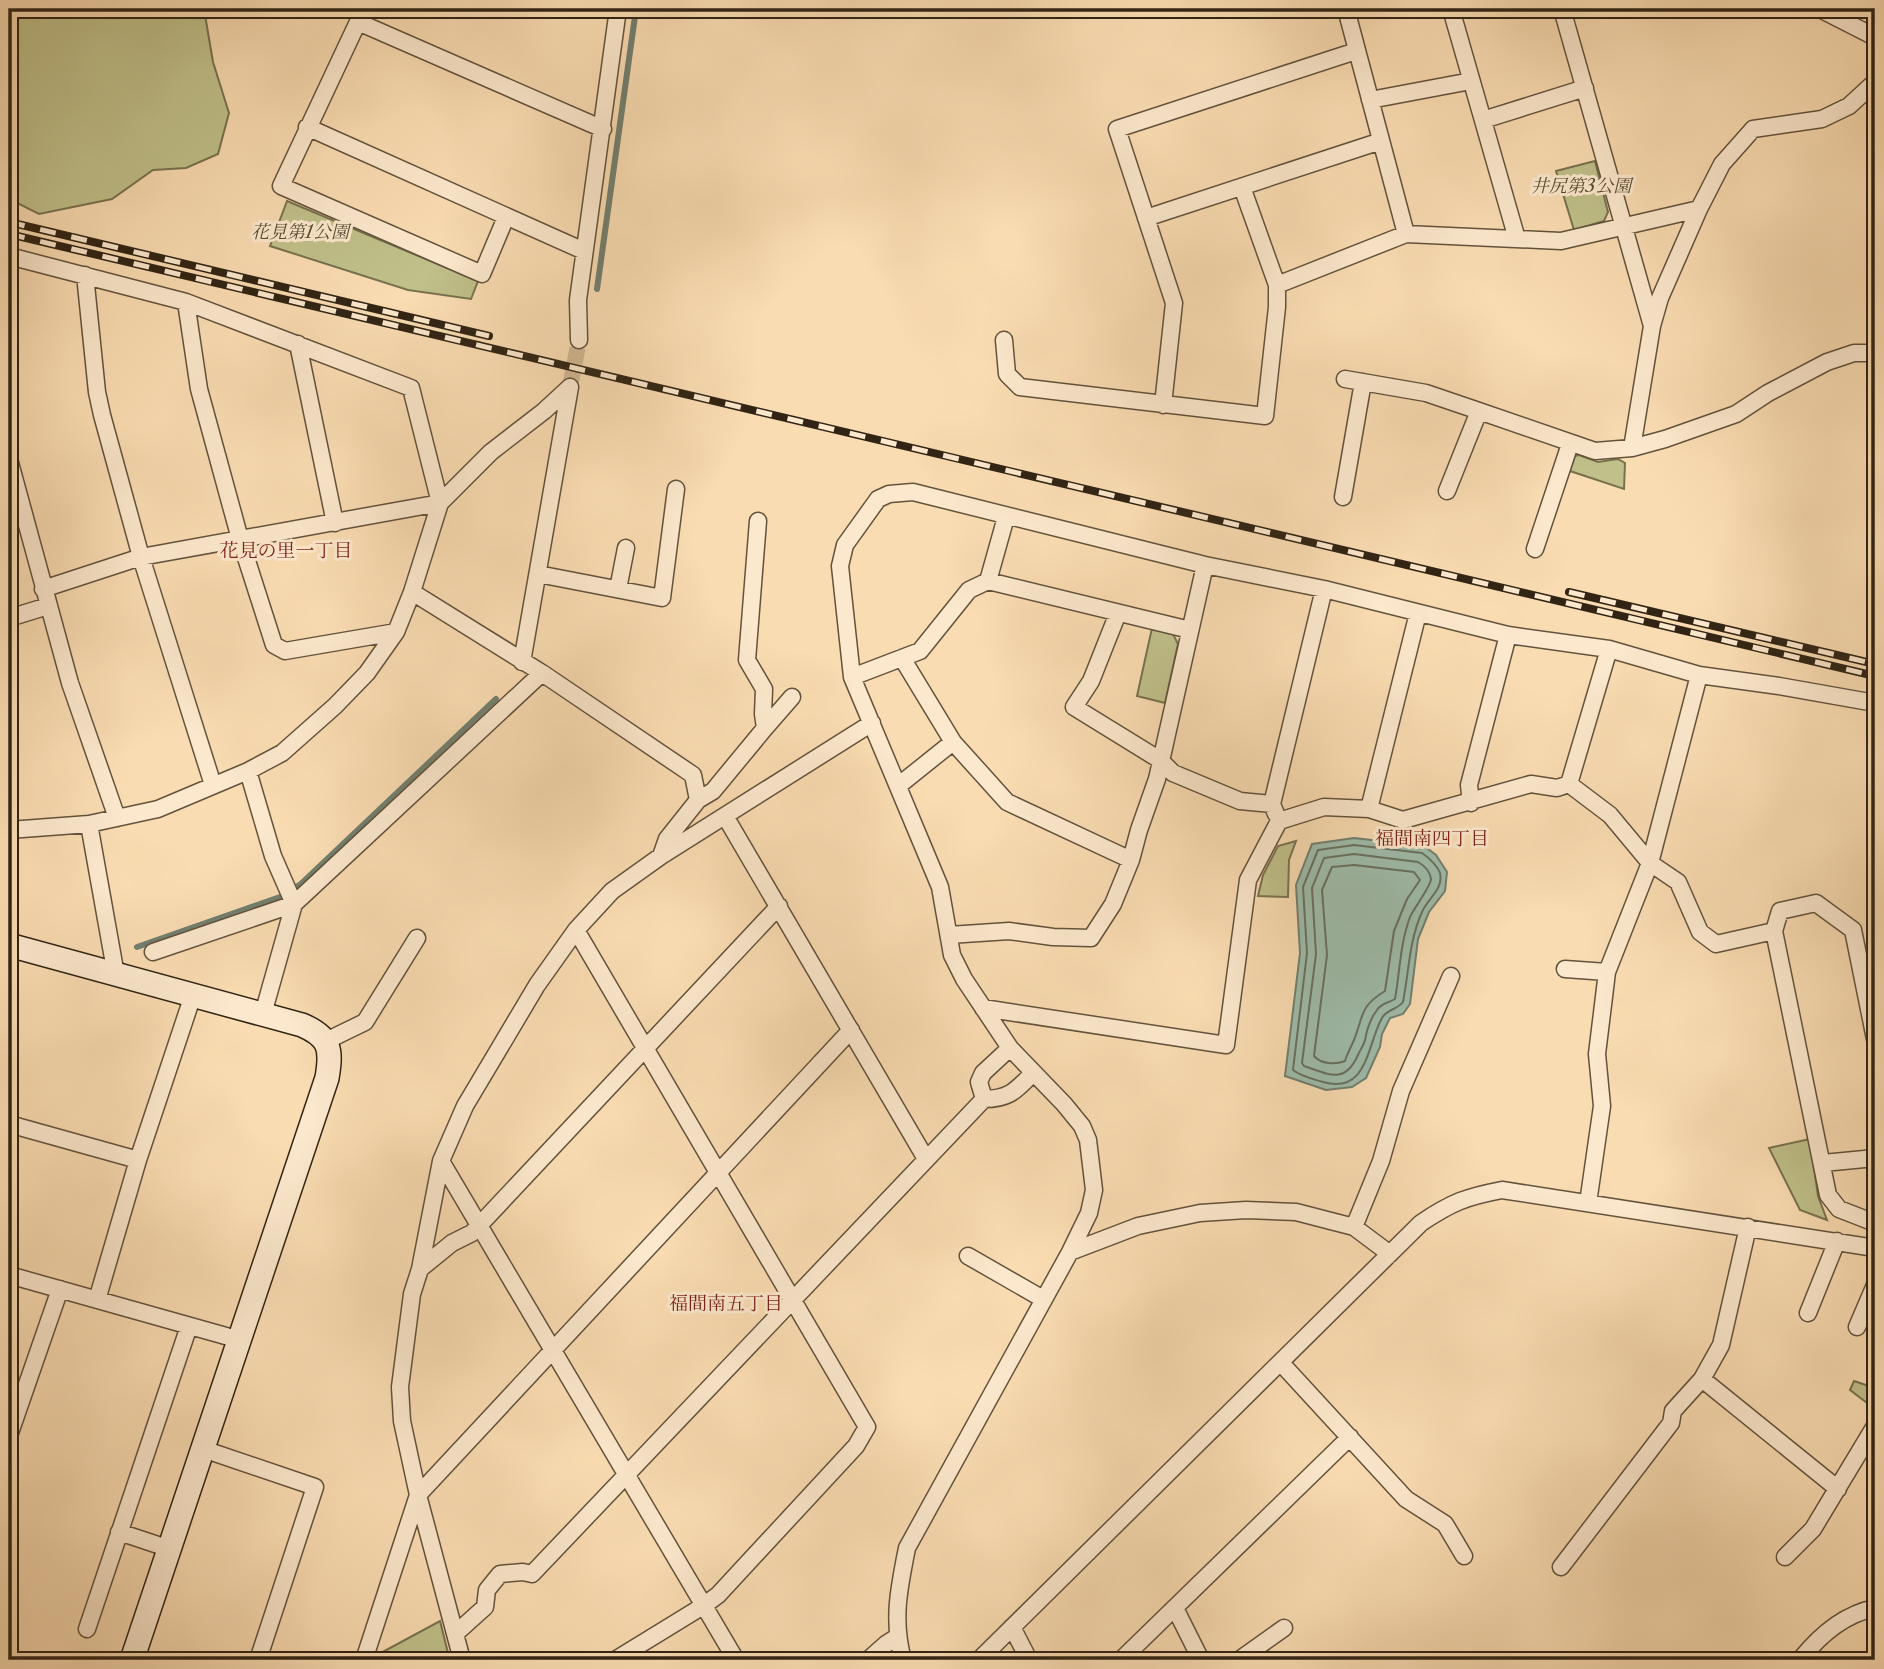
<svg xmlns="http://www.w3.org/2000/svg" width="1884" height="1669" font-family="'Libre Caslon Text','Noto Serif JP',serif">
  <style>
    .green { fill: #c0c08a; stroke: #78724f; stroke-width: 2 }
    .water { fill: #9ebcab; stroke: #727f6f; stroke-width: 2 }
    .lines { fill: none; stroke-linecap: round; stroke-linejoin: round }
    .shore { stroke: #687060; stroke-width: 2 }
    .stream { stroke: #727f6f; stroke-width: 6 }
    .street-tunnel { stroke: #d2b792; stroke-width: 16; stroke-dasharray: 16 8; stroke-linecap: butt }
    .street-casing { stroke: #63523c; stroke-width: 19 }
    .secondary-casing { stroke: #312414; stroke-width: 26 }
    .street { stroke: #fce8cd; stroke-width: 16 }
    .secondary { stroke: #fce8cd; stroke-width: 23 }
    .rail-casing { stroke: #312414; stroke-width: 8 }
    .rail { stroke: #fce8cd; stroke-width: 5; stroke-dasharray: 16; stroke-linecap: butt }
    .labels { text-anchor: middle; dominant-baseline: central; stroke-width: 6; stroke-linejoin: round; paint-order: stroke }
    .park-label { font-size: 18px; font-style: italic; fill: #554b32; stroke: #fce8cd }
    .neighbourhood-label { font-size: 19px; fill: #7a1f14; stroke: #fce8cd }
  </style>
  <rect width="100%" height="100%" fill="#fadcb2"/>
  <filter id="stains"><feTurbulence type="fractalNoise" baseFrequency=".00286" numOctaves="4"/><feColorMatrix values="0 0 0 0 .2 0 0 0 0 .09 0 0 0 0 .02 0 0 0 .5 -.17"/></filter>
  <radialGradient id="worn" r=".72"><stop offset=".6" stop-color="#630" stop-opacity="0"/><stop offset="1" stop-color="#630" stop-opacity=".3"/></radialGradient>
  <!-- green -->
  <path class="green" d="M9,9H204L213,62L229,113L218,154L186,168L153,170L112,199L39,214L9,199Z
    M1595,161L1608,212L1604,221L1574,230L1556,171Z
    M287,201L478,281L471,299L408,290L270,246Z
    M1579,455L1598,462L1618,459L1625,463L1624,489L1570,471L1575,456Z
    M1152,628L1173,634L1178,644L1165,703L1137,696Z
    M1296,841L1289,860L1288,897L1258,896L1263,875L1278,846Z
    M1810,1139L1818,1196L1827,1220L1800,1210L1769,1148Z
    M1854,1381L1875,1388V1409L1850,1390Z
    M440,1621L448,1653L434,1660H375L377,1655Z"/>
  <!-- water -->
  <path class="water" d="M1354,838L1424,846L1436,855L1447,872L1445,891L1429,912L1418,939L1410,1004L1403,1014L1390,1018L1382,1034L1380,1047L1366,1078L1352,1087L1326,1090L1285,1076L1300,953L1296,885L1312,844Z"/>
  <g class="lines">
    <!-- shore -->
    <path class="shore" d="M1354,845L1422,853C1429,858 1437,865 1440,873C1444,889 1427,899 1422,912C1409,941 1409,971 1403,1002C1397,1010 1387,1009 1382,1018C1367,1044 1368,1095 1323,1082C1313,1079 1300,1076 1293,1070L1307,953L1303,887L1318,850Z
      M1354,854L1418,862C1425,866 1430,871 1431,879C1431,886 1414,908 1410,917C1400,944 1400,971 1395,999C1389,1003 1381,1003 1377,1010C1370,1019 1367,1029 1365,1040C1364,1045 1360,1050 1358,1055C1345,1084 1330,1075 1304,1066L1302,1063L1316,954L1312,888L1324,858Z
      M1354,865L1414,872L1420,880L1407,899L1394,931L1385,991C1359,1007 1364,1015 1354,1040C1351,1047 1347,1054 1345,1061C1335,1065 1321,1064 1314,1056L1327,955L1322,890L1332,867Z"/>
    <!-- stream -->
    <path class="stream" d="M597,289L636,9
      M137,947L280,897L301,884L496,699"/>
    <!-- street-tunnel -->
    <path class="street-tunnel" d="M570,387L579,340"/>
    <defs>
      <path id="street" d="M364,9L281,186L482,274L506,217
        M1346,9L1406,234L1561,241L1699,209
        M1451,9L1517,239
        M1562,9L1652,326
        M1820,9L1875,37
        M358,22L603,129
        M1370,100L1471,81
        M1483,120L1585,88
        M307,127L584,251
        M1146,218L1381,141
        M9,256L186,302L411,388L440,503
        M85,275L97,392L102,415L141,557L213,785
        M1277,285L1406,234
        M186,302L199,389L240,539L274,645L285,651L396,632
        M579,340L578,300L618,9
        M1004,340L1007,374L1020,387L1265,416L1277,307V285L1242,187
        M298,344L335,523
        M1345,379L1426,393L1479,411
        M1163,405L1174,303L1117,129L1356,51
        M1632,448L1652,326L1660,298L1699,209L1722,164L1753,129L1822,119L1849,106L1875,82
        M9,459L70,683L117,818
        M1447,491L1479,411L1595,451L1632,448L1665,439L1736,414L1768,393L1827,362L1854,353H1875
        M1343,497L1363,382
        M1006,517L988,581L1190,630
        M1535,549L1570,444
        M538,574L662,598L676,489
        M43,589L141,557L440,503
        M618,589L626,548
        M412,592L542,673L693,775L698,800L667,839L661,856
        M1118,613L1091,681L1074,707L1160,760L1173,773L1240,801L1272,804
        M9,618L48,606
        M522,662L570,387
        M852,677L920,651L969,590L988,581
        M765,728L792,697
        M953,742L1007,802L1131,860
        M248,771L273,856L294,904L263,1014
        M1569,784L1610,815L1650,863L1678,882L1700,932L1716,944L1774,931
        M1569,784L1609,649
        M898,786L953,742L902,658
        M698,800L713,791L765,728L763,714L764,689L747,660L758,521
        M1471,803L1469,785L1508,635
        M1369,809L1418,613
        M1276,814L1272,804L1324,589
        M725,816L926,1159
        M89,824L116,975
        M9,830L89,824L158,809L248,771L282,753L335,706L367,673L396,632L412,592L440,503L491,452L544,411L570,387
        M576,930L867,1427L856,1446L718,1595L703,1606L615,1660
        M949,935L1009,931L1053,937L1091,938L1113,904L1131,860L1139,830L1157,779L1205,565
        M153,952L294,904L542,673
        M1565,969L1607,972
        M983,1008L1226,1045L1248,880L1279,821L1324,807L1369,809L1403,820L1531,784L1557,788L1569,784
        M1875,1039L1853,930L1816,903L1780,911L1774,931L1828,1195L1839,1209L1875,1223
        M326,1041L365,1022L417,938
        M984,1099L979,1082L983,1073L1010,1048
        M9,1124L138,1160
        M441,1161L736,1660
        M1823,1163L1875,1158
        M1588,1203L1602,1106L1597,1054L1607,972L1650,863L1699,675
        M1354,1227L1381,1161L1401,1091L1451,976
        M1070,1252L1138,1226L1200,1213L1246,1210L1296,1212L1354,1227L1390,1254
        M968,1256L1043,1299
        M420,1269L452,1243L472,1233L779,906
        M9,1275L240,1340
        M97,1300L138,1160L193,995
        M1808,1313L1837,1241
        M1857,1327L1875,1285
        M1281,1363L1406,1499L1445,1524L1464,1556
        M1702,1379L1838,1489
        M9,1436L60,1289
        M203,1449L315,1487L258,1660
        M119,1532L170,1549
        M1785,1557L1813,1529L1875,1426
        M1561,1567L1671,1423L1673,1411L1702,1379L1721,1345L1748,1227
        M1175,1608L1201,1660
        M1012,1627L1029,1660
        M87,1629L189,1326
        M455,1634L485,1607L487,1590L500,1574L523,1572L532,1574L984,1099C1010,1099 1016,1090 1033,1073
        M364,1660L418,1495L851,1030
        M462,1660L418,1495L402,1421L400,1387L412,1294L420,1269L441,1161L465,1106L537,985L576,930L612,891L661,856L872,723
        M868,1660L886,1644L897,1637
        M903,1660C892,1620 899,1588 907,1548L1070,1252L1089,1213L1094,1190L1088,1140L1082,1126L1064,1104L1010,1048L964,979L952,955L940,887L852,677L840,566L845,545L878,499L889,494L913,492L1205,565L1324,589L1508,635L1609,649L1699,675L1779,686L1875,703
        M979,1660L1421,1223C1452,1202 1466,1197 1502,1190L1875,1248
        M1121,1660L1350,1437
        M1239,1660L1284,1628
        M1800,1660C1819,1636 1845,1614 1875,1608"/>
      <path id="secondary" d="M9,945L302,1025C330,1037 332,1049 327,1078L132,1660"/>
    </defs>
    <!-- street casing -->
    <use href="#street" class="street-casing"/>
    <!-- secondary casing -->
    <use href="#secondary" class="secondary-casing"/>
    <!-- street -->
    <use href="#street" class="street"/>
    <!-- secondary -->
    <use href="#secondary" class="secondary"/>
    <defs>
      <path id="rail" d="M9,222L489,336
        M9,234L1875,676
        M1569,592L1875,664"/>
    </defs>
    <!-- rail casing -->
    <use href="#rail" class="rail-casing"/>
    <!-- rail -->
    <use href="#rail" class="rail"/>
  </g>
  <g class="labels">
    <!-- park labels -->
    <g class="park-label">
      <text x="1581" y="186">井尻第3公園</text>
      <text x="300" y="232">花見第1公園</text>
    </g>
    <!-- neighbourhood labels -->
    <g class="neighbourhood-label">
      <text x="286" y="550">花見の里一丁目</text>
      <text x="1432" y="838">福間南四丁目</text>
      <text x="726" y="1303">福間南五丁目</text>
    </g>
  </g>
  <!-- margin -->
  <rect width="1884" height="1669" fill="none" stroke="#fadcb2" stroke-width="35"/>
  <rect x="10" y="10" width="1863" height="1648" fill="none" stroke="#312414" stroke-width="3.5"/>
  <rect x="18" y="18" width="1849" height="1634" fill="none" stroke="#312414" stroke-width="2"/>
  <rect width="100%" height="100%" filter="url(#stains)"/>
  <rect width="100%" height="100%" fill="url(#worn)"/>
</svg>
